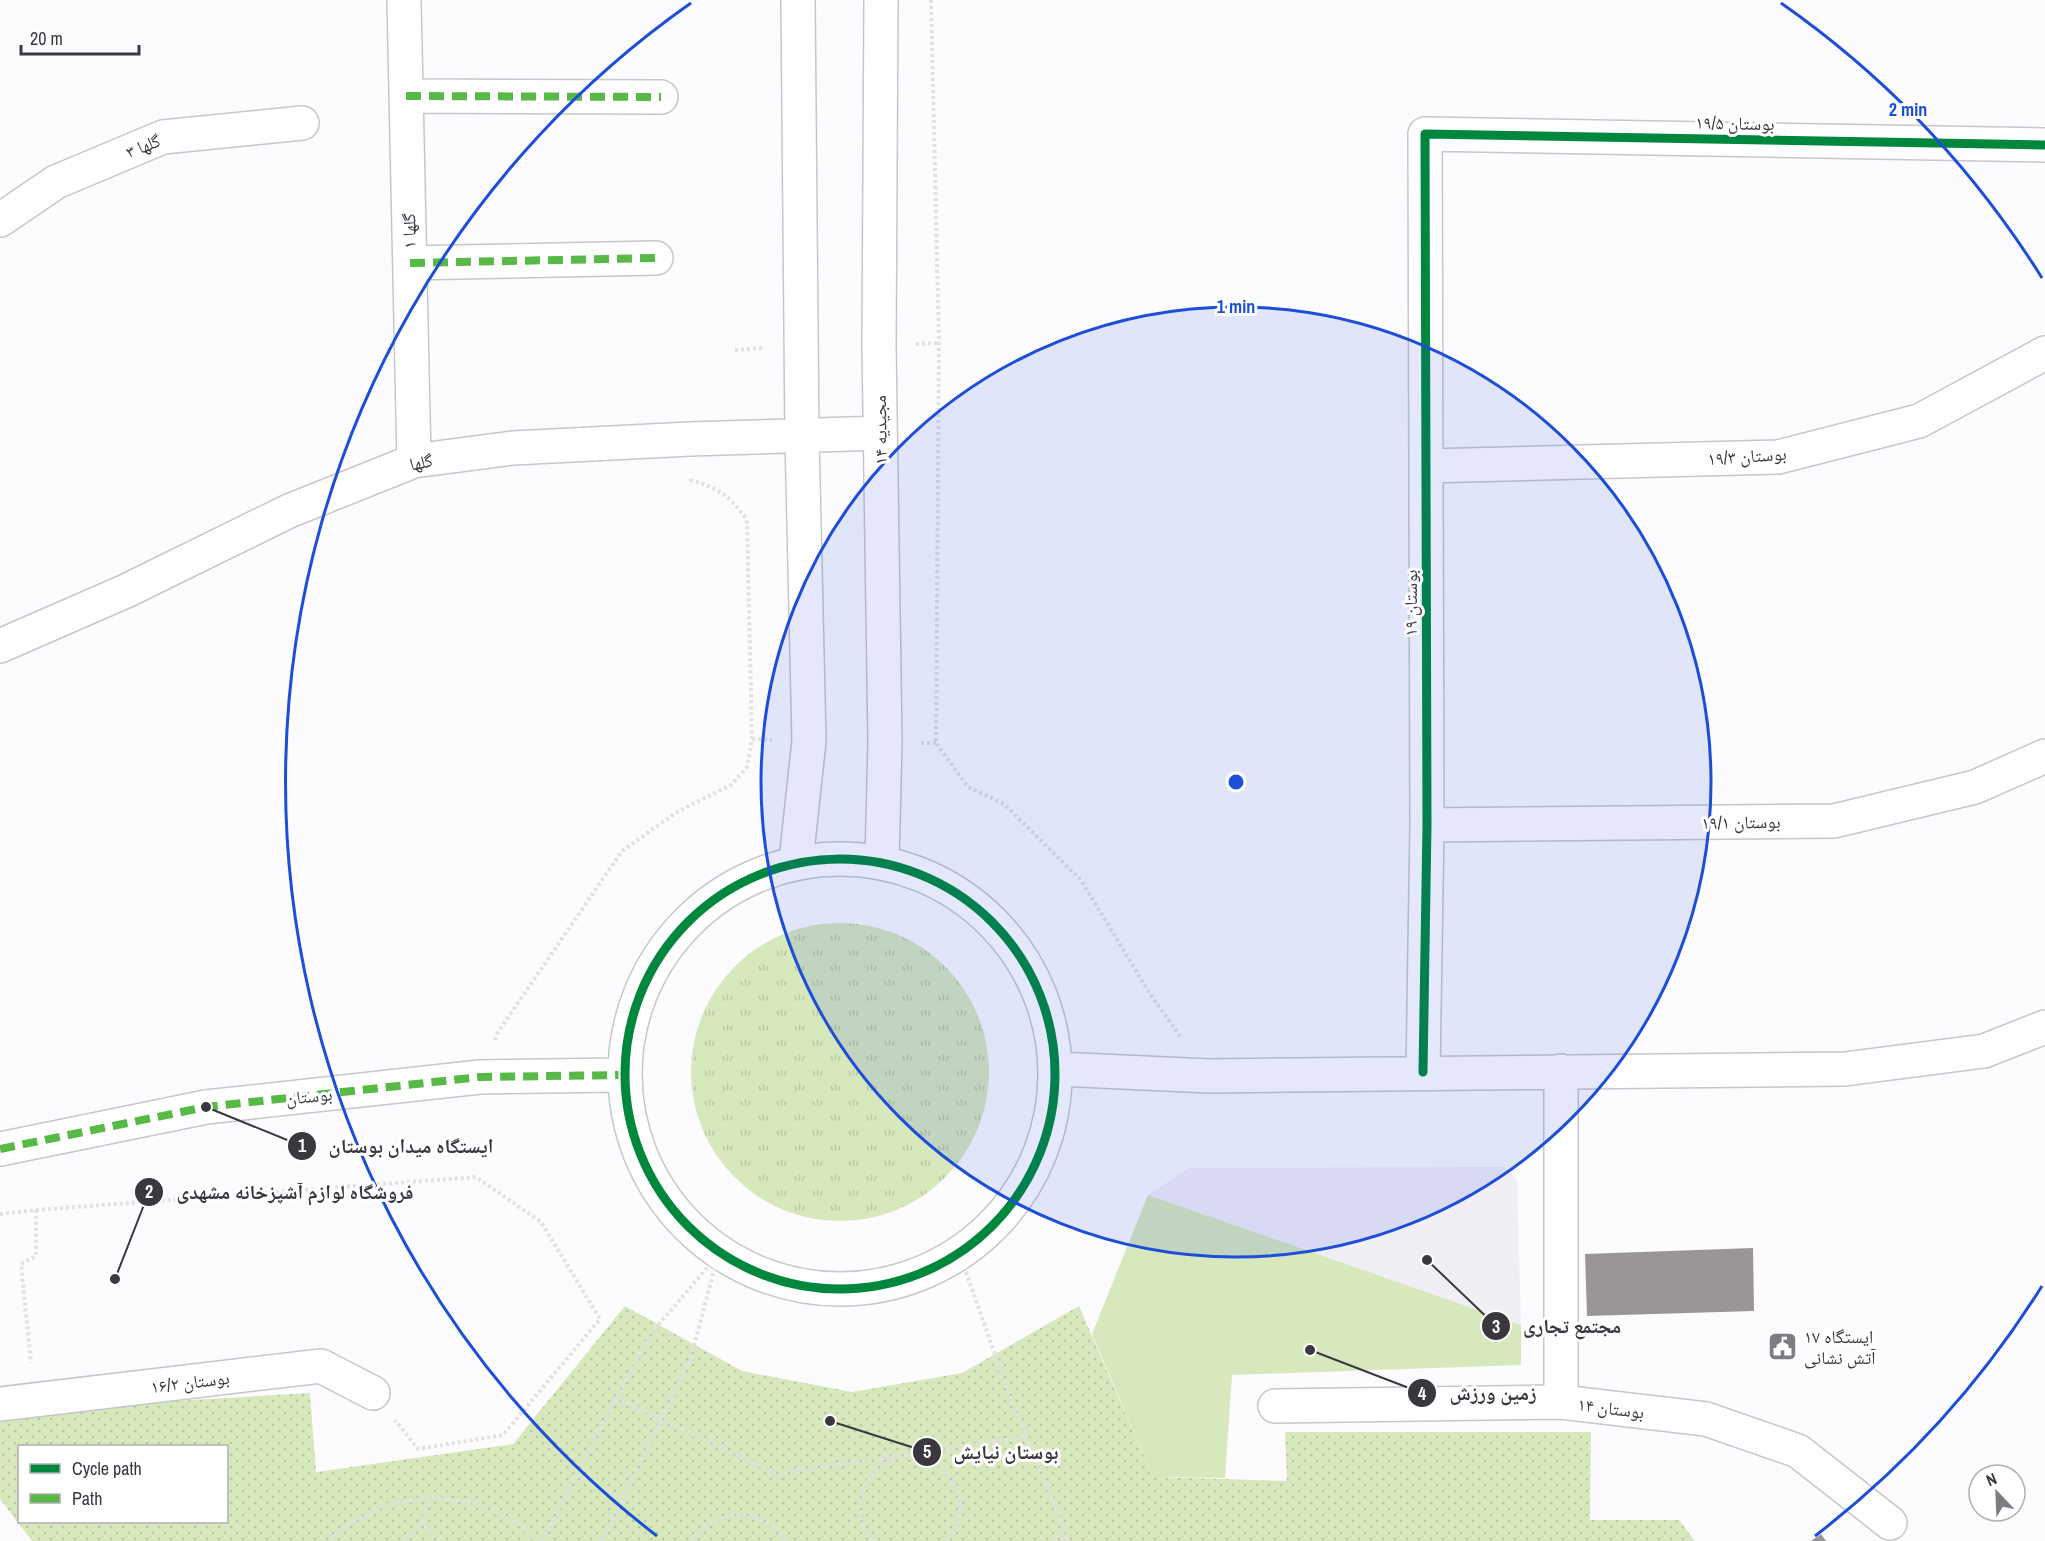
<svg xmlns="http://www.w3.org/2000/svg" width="2045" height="1541" font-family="'Archivo Narrow','Noto Naskh Arabic',sans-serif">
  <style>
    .built { fill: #f1eef6 }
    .grass { fill: url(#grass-tufts) }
    .park { fill: url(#park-dots); fill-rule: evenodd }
    .pitch { fill: #d8e8bd }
    .building { fill: #9a9695 }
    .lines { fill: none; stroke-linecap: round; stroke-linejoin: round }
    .minor-casing { stroke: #c7c6ca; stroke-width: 36 }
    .path { stroke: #e1e1e2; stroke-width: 4; stroke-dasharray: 3 3; stroke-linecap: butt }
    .minor { stroke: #fffeff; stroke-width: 33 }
    .quiet { stroke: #58b947; stroke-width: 8; stroke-dasharray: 15 8; stroke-linecap: butt }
    .cycleway-casing { stroke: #fff; stroke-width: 13 }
    .cycleway { stroke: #00873e; stroke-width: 9 }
    .ring { fill: none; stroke: #1d4ed8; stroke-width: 3 }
    .labels { text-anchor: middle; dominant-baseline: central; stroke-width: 6; stroke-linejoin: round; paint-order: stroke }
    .street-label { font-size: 18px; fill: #3a373f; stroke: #fff }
    .poi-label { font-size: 18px; fill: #3a373f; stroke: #fff; text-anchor: start }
    .centre { fill: #1d4ed8; stroke: #fff; stroke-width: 3 }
    .ring-label { font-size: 18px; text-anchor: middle; font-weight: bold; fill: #1d4ed8; stroke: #fff; stroke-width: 6; stroke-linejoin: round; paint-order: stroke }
    .leader { fill: none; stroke: #3a373f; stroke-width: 2 }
    .callout-dot { fill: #3a373f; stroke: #fff; stroke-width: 2 }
    .mark-label { font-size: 18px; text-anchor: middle; font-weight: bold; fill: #fff }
    .callout-label { font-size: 20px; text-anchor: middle; font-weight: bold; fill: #3a373f; stroke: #fff; stroke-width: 6; stroke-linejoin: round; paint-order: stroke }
  </style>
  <defs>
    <pattern id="grass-tufts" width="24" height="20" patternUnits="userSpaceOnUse" patternTransform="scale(1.5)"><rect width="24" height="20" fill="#d8e8bd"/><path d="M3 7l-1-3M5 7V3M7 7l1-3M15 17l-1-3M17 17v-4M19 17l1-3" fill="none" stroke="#bac8a4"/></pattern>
    <pattern id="park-dots" width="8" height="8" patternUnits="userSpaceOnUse" patternTransform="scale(1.5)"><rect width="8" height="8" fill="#d8e8bd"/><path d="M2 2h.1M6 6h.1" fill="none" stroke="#bac8a4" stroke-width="1.8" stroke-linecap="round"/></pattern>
  </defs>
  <rect width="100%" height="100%" fill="#fcfbfe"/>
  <!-- built -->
  <path class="built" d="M1503,1167L1517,1179L1521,1325L1148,1195L1189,1168Z"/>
  <!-- grass -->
  <path class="grass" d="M691 1072a149 149 0 1 1 298 0a149 149 0 1 1-298 0Z"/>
  <!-- park -->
  <path class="park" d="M625,1306L742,1371L852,1392L962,1373L1079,1306L1153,1477L1287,1481L1285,1432H1591L1590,1520H1679L1695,1541H32L0,1499V1411L310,1393L316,1472L513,1444ZM20,1446H226V1522H20Z"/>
  <!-- pitch -->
  <path class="pitch" d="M1148,1195L1521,1325V1365L1232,1375L1225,1478L1153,1477L1092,1334Z"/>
  <!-- building -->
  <path class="building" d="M1753,1248L1754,1311L1587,1316L1585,1254Z
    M1821,1534L1826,1541H1811Z"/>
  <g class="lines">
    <defs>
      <path id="minor" d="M404,0L414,461
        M881,0L879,345L885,742L882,861
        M406,96L661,97
        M0,220L56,182L163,137L302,123
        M410,263L656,258
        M1427,466L1778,457L1919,421L2045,353
        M0,646L126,591L289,511L414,461L513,448L690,439L880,433
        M1427,825L1834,821L1975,787L2045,756
        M625 1074a215 215 0 1 1 430 0a215 215 0 1 1-430 0Z
        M796,861L809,741L802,437L798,0
        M1058,1069L1209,1076L1845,1069L1984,1051L2045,1027
        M1561,1071V1402L1706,1419L1798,1451L1890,1523
        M1423,1072L1427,825L1425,134L2045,145
        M0,1149L206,1107L480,1077L621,1075
        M0,1404L321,1366L373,1393
        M1275,1406L1561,1402"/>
    </defs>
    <!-- minor casing -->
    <use href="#minor" class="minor-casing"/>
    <!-- path -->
    <path class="path" d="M931,0L939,343L936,743L968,787L1004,804L1081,880L1150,994L1180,1036
      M916,344L939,343
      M735,350L765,348
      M752,739L772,740
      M921,743H936
      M495,1040L498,1032L622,851L677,812L731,785L747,767L752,739L747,520C729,496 721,489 691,480V476
      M36,1210L476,1177L541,1222L600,1319L503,1435L418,1449L395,1420
      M0,1214L36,1210V1256L21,1264L31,1363
      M960,1255L1006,1386L1069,1541
      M616,1398L777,1474L1027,1437
      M912,1457C952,1458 978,1511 946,1541
      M576,1476L624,1498
      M429,1497L423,1523L436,1541
      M331,1541L340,1530L382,1506L429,1497L477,1503L520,1525L534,1541
      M404,1541L423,1523
      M542,1541L649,1336L718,1255
      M602,1541L690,1361L717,1259
      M692,1541C716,1509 762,1503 785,1541
      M873,1541C847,1512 861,1472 896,1459
      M1054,1541L1069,1539"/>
    <!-- minor -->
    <use href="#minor" class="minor"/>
    <!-- quiet -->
    <path class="quiet" d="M406,96L661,97
      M410,263L656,258
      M0,1149L206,1107L480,1077L621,1075"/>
    <defs>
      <path id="cycleway" d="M625 1074a215 215 0 1 1 430 0a215 215 0 1 1-430 0Z
        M1423,1072L1427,825L1425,134L2045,145"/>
    </defs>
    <!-- cycleway casing -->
    <use href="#cycleway" class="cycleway-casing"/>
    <!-- cycleway -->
    <use href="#cycleway" class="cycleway"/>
  </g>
  <!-- distance rings -->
  <circle cx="1236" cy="782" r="475" fill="#1d4ed8" fill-opacity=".12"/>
  <g class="ring">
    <circle cx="1236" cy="782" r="475"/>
    <path d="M2042 1286A951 951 0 0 1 1815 1536M657 1536A951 951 0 0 1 691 3M1781 3A951 951 0 0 1 2042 278"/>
  </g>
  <!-- icons -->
  <defs>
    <symbol id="civic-square" viewBox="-11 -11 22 22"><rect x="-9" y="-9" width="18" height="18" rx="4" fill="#7e7c82" stroke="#fff"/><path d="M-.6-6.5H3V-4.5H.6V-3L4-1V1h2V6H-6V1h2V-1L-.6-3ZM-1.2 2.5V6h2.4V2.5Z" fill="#fff"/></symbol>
  </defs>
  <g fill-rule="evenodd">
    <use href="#civic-square" x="1766" y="1330" width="33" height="33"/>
  </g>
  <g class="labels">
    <!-- street labels -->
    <g class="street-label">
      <text transform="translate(1735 123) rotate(1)">بوستان ۱۹/۵</text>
      <text transform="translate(143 146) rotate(-22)">گلها ۳</text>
      <text transform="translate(409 231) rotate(-91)">گلها ۱</text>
      <text transform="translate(880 430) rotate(-91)">مجیدیه ۱۴</text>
      <text transform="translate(1747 456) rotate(-4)">بوستان ۱۹/۳</text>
      <text transform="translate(421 462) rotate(-12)">گلها</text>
      <text transform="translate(1410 603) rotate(-90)">بوستان ۱۹</text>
      <text transform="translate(1741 822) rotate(-1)">بوستان ۱۹/۱</text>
      <text transform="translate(309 1096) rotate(-6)">بوستان</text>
      <text transform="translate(190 1382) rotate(-7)">بوستان ۱۶/۲</text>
      <text transform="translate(1611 1408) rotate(7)">بوستان ۱۴</text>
    </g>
    <!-- poi labels -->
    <g class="poi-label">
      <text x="1804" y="1336">ایستگاه ۱۷<tspan x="1804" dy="21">آتش نشانی</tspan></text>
    </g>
  </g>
  <circle cx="1236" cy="782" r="9" class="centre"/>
  <g class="ring-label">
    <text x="1908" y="116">2 min</text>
    <text x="1236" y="313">1 min</text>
  </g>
  <!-- callouts -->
  <path class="leader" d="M206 1107L302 1146M115 1279L149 1192M1427 1260L1496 1326M1310 1350L1422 1393M830 1421L927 1452"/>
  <g class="callout-dot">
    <circle cx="206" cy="1107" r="6"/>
    <circle cx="115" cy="1279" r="6"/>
    <circle cx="1427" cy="1260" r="6"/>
    <circle cx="1310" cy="1350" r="6"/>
    <circle cx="830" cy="1421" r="6"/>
    <circle cx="302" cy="1146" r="15"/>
    <circle cx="149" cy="1192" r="15"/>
    <circle cx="1496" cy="1326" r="15"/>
    <circle cx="1422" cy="1393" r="15"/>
    <circle cx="927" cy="1452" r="15"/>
  </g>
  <g class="mark-label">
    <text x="302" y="1152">1</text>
    <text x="149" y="1198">2</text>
    <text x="1496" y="1333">3</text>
    <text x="1422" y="1400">4</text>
    <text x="927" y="1458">5</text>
  </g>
  <g class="callout-label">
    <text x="411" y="1153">ایستگاه میدان بوستان</text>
    <text x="295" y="1199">فروشگاه لوازم آشپزخانه مشهدی</text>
    <text x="1572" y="1333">مجتمع تجاری</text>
    <text x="1493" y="1400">زمین ورزش</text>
    <text x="1006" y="1459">بوستان نیایش</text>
  </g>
  <!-- legend -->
  <rect x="18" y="1445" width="210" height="78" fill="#ffffff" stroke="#b0afb2" stroke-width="1.5"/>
  <rect x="30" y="1464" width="30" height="9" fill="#00873e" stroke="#b0afb2" stroke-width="1.5"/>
  <text x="72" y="1475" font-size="18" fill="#3a373f">Cycle path</text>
  <rect x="30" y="1494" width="30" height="9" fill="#58b947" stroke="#b0afb2" stroke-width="1.5"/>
  <text x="72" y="1505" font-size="18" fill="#3a373f">Path</text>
  <!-- north arrow -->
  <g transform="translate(1997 1493) rotate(337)"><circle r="28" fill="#ffffff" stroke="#b0afb2" stroke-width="1.5"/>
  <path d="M0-4.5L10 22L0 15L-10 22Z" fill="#7e7c82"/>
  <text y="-9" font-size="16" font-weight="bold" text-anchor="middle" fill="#3a373f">N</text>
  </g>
  <!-- scale -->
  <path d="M21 45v9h118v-9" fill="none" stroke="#3a373f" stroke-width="3"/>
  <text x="30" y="45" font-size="18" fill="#3a373f" stroke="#ffffff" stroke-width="4.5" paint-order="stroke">20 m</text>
</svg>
